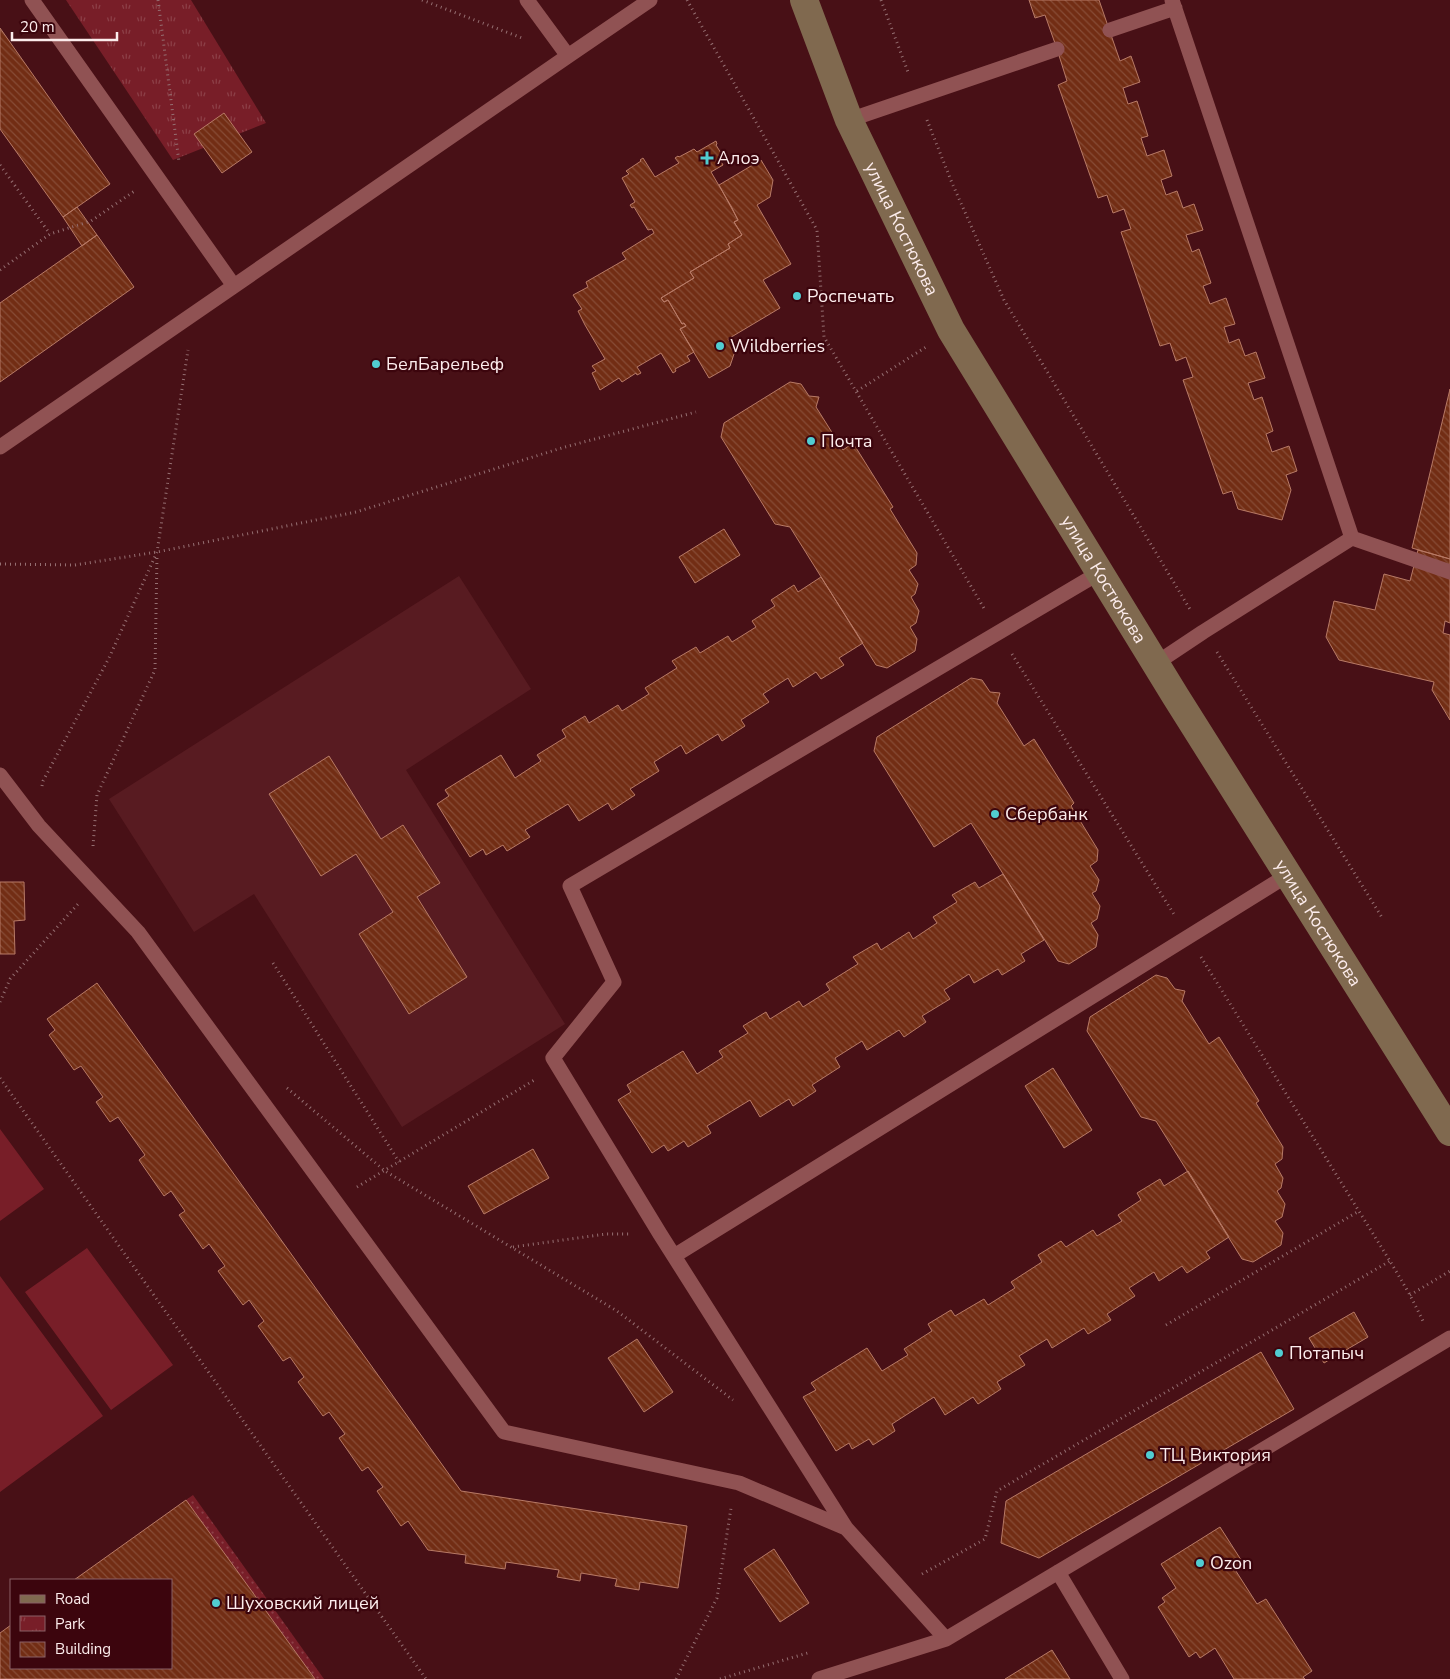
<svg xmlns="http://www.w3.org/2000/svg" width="1450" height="1679" font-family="'Nunito Sans',sans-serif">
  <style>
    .built { fill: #581b21 }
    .grass { fill: url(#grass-dots) }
    .park { fill: url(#park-tufts) }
    .pitch { fill: #781e28 }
    .building { fill: url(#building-back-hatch); stroke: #b87a66 }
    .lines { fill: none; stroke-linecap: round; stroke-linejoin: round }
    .path { stroke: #956f72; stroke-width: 3; stroke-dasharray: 1 4; stroke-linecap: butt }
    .lane { stroke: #905253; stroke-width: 15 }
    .secondary { stroke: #80694f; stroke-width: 28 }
    .poi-dot { fill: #51ccd1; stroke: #3c050d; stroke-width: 2 }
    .labels { text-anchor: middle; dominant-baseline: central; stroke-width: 4.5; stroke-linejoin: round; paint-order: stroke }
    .poi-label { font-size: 18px; fill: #fcecec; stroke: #3c050d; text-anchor: start }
    .street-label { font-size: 18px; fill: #fcecec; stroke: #3c050d }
  </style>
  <defs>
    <pattern id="grass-dots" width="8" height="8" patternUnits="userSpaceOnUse" patternTransform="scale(1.25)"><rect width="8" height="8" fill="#781e28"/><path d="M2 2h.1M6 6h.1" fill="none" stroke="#8c3f47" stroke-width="1.8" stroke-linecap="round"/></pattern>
    <pattern id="park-tufts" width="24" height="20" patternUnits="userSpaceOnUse" patternTransform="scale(1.25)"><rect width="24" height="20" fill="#781e28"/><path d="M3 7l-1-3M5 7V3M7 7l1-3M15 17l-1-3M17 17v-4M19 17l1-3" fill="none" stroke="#8c3f47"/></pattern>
    <pattern id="building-back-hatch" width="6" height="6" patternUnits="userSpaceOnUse" patternTransform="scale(1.25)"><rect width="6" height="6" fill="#722d14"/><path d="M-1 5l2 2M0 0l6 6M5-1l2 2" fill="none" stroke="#874c36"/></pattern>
  </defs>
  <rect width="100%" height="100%" fill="#481016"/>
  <!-- built -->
  <path class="built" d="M459,576L531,689L406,770L565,1024L402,1127L254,894L194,932L109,799Z"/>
  <!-- grass -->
  <path class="grass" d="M193,1495L324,1679H315L186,1500Z"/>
  <!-- park -->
  <path class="park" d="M66,0H191L266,123L173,160Z"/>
  <!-- pitch -->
  <path class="pitch" d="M0,1129L44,1189L0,1221Z
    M87,1248L173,1365L111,1410L25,1292Z
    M0,1276L103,1416L0,1492Z"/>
  <!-- building -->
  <path class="building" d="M1029,0H1099L1120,61L1131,56L1140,82L1123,88L1128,104L1137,101L1148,136L1141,138L1147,156L1164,150L1172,176L1161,180L1166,195L1177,191L1183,208L1194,204L1203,230L1186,235L1192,252L1199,249L1211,283L1203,286L1210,304L1226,298L1235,324L1224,327L1229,343L1239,339L1245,356L1256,352L1265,378L1248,383L1254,400L1262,397L1273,431L1266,434L1272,452L1289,446L1297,471L1286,475L1291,490L1282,520L1238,509L1232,491L1223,494L1183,380L1193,377L1186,357L1176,361L1170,343L1160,346L1121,232L1131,229L1124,209L1113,213L1107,195L1098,198L1058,85L1067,81L1057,49L1045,15L1035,18Z
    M0,28L110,184L63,217L0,129Z
    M224,113L252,152L222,173L194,134Z
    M716,141L717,144L716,145L724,158L720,160L723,165L711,172L731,206L738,220L734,222L742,235L728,244L730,248L690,272L694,278L661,298L664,302L668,300L682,324L684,323L686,326L680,329L694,352L687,356L690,361L675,369L676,371L673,373L661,353L637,367L641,373L637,375L636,373L622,382L619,378L600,390L592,373L596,371L592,366L605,359L585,325L578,311L582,309L573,295L588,287L586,282L626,259L622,253L654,233L652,229L648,230L634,207L632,208L630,205L635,202L622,178L629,174L626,171L641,161L640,160L643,158L655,177L679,163L675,158L678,156L679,157L694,149L697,152Z
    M761,160L773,180L770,197L757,205L791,264L763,280L780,308L728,339L735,351L730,366L709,378L680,329L686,326L684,323L682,324L668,300L664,302L661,298L694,278L690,272L730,248L728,244L742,235L734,222L738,220L719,185Z
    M77,207L97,235L82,246L63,217Z
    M97,235L134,287L0,382V303Z
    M790,382L801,384L809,396L819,397L816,407L843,450L853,443L893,507L890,509L917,553L916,565L909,570L918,584L915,594L911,597L919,611L916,623L910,627L917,639L915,651L887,668L876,665L790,527L775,524L721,437L724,423Z
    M1450,389V559L1412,548Z
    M724,529L740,555L695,583L679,557Z
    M1418,550L1450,559V623L1445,621L1443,633L1450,635V720L1432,690L1434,682L1339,660L1326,637L1334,601L1375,610L1384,574L1410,581Z
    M821,577L863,643L839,658L844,665L821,679L816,672L793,687L788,678L763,694L769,702L741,720L745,726L722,741L718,734L686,754L681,745L654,762L659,771L630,789L635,795L612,810L608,803L579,821L568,804L525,830L530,837L507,851L503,845L486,855L483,849L470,857L437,804L449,796L445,790L501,755L515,778L541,761L537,755L566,737L562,730L585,716L589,723L618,705L622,711L649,694L645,688L677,668L672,661L696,647L700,653L728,636L732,642L756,627L752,621L775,606L771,600L794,585L798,592Z
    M971,678L982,680L990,692L1000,693L997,703L1024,746L1034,739L1074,803L1071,806L1098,850L1097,861L1090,866L1099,880L1096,891L1092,893L1100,906L1097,919L1091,923L1098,935L1096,947L1069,964L1058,961L971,823L934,847L874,751L877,737Z
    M329,756L381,839L403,825L440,883L417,897L467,977L409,1014L359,934L393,912L356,854L321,876L269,794Z
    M1003,874L1044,940L1021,954L1025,961L1002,975L998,969L974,983L969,974L944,990L950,999L922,1016L926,1022L904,1037L899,1030L867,1050L862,1041L835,1058L840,1067L812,1085L816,1091L793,1106L789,1099L760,1117L750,1100L707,1126L711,1133L688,1147L684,1141L668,1151L664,1145L652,1153L618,1100L631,1092L627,1085L683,1051L697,1074L723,1057L719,1051L748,1033L743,1026L766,1012L770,1019L799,1001L803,1007L830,990L826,984L858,964L853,957L877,943L881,950L909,932L913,939L937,923L933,917L957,902L952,895L975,882L979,888Z
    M0,882H24L25,920L14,921L15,954H0Z
    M1156,975L1167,978L1175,989L1185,991L1182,1001L1209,1044L1219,1037L1259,1101L1256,1103L1283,1147L1282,1159L1275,1164L1283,1178L1281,1188L1277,1191L1285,1204L1282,1217L1275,1221L1283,1233L1281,1245L1253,1262L1242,1259L1156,1121L1141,1117L1087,1031L1090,1017Z
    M97,983L461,1491L687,1526L678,1588L640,1582L639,1590L615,1586L617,1579L581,1573L580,1581L557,1577L559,1570L506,1562L505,1569L465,1563L466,1555L428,1550L408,1521L401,1526L377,1491L383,1487L368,1467L362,1471L339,1438L345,1434L329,1412L323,1416L298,1382L304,1377L290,1357L283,1361L258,1326L264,1321L249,1300L243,1305L218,1271L225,1266L209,1244L203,1249L179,1215L185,1211L171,1191L164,1196L139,1160L145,1155L118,1117L110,1122L96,1102L103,1097L81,1066L74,1070L49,1035L55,1030L47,1019Z
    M1053,1068L1092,1130L1064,1148L1025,1086Z
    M533,1149L549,1178L484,1214L468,1186Z
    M1188,1171L1229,1237L1206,1252L1210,1258L1187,1273L1182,1266L1159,1281L1154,1272L1129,1288L1135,1296L1107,1314L1111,1320L1088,1334L1084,1328L1052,1348L1047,1339L1019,1356L1025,1365L997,1382L1001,1389L978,1404L973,1397L945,1415L934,1397L892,1424L895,1431L873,1445L869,1439L852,1449L849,1443L836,1451L803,1397L816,1390L811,1383L867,1348L882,1371L908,1355L904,1349L932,1331L928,1324L951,1310L955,1316L984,1299L988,1305L1015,1288L1011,1282L1042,1262L1038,1255L1061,1241L1066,1247L1093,1230L1097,1236L1122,1221L1118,1215L1141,1200L1137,1193L1160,1179L1164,1186Z
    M1354,1312L1368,1337L1324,1363L1309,1338Z
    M637,1339L673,1392L644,1412L608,1358Z
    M1261,1352L1294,1409L1039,1558L1001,1543L1006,1501Z
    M186,1500L315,1679H0V1633L11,1625V1668H171V1580H74Z
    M1220,1527L1243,1563L1234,1568L1257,1604L1266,1599L1312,1671L1303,1677L1305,1679H1234L1215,1648L1200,1658L1196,1652L1189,1657L1158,1607L1165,1602L1162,1598L1176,1588L1161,1564Z
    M774,1549L809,1603L780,1622L744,1569Z
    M1052,1650L1070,1679H1005Z"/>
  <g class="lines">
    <!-- path -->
    <path class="path" d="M158,0L179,162
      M422,0L522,38
      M687,0L817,230L824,337L985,610
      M881,0L908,72
      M927,120L952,183L1004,300L1191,611
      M0,165L50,234
      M0,270L50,234L91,221L136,190
      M857,391L926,347
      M0,564L75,565L157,552L356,512L565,447L696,412
      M1217,652L1383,919
      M1012,654L1175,916
      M42,786L43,781L109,658L157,552L188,350
      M93,846L97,795L155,670L157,555
      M1201,957L1390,1261L1410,1295L1424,1323
      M273,963L399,1162
      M0,1002L10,979L78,904
      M0,1078L426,1679
      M287,1088L385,1171L617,1311L733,1400
      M357,1187L536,1079
      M513,1247L606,1234H630
      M1410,1295L1450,1271
      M1166,1325L1359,1211
      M922,1574L985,1539L997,1491L1390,1261
      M676,1679L717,1598L731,1508
      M720,1679L811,1652"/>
    <!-- lane -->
    <path class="lane" d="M32,0L234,286
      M527,0L568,56L650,0
      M1172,0L1352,538
      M1110,30L1175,8
      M849,120L1057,49
      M0,447L568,56
      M1352,538L1450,572
      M1099,573L570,886L614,982L553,1058L660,1234L846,1528L946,1639L1450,1338
      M1155,664L1203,632L1352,538
      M0,775L39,826L138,932L504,1432L739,1483L846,1528
      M674,1256L1288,875
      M1058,1572L1122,1679
      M819,1679L946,1639"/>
    <!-- secondary -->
    <path class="secondary" id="s1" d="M804,0L849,120L951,330L1176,697L1450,1132"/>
  </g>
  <!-- markers -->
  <g class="poi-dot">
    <path d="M704.5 150.5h5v5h5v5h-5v5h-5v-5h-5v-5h5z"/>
    <circle cx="797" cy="296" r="5"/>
    <circle cx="720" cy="346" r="5"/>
    <circle cx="376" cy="364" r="5"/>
    <circle cx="811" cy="441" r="5"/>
    <circle cx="995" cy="814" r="5"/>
    <circle cx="1279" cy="1353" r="5"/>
    <circle cx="1150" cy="1455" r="5"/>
    <circle cx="1200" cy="1563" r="5"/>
    <circle cx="216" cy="1603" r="5"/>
  </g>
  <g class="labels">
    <!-- poi labels -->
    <g class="poi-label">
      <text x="717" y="158">Алоэ</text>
      <text x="807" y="296">Роспечать</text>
      <text x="730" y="346">Wildberries</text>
      <text x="386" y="364">БелБарельеф</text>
      <text x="821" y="441">Почта</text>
      <text x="1005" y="814">Сбербанк</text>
      <text x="1289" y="1353">Потапыч</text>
      <text x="1160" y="1455">ТЦ Виктория</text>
      <text x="1210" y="1563">Ozon</text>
      <text x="226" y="1603">Шуховский лицей</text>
    </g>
    <!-- street labels -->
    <g class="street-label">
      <text stroke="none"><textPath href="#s1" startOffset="249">улица Костюкова</textPath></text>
      <text stroke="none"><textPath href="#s1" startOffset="654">улица Костюкова</textPath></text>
      <text stroke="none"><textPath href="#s1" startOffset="1059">улица Костюкова</textPath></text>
    </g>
  </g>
  <!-- legend -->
  <rect x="10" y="1579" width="162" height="90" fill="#3c050d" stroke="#896166"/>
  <rect x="20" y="1595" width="25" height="8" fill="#80694f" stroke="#896166"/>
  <text x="55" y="1604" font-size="15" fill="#fcecec">Road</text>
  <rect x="20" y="1616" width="25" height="15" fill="url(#park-tufts)" stroke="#896166"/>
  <text x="55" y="1629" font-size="15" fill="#fcecec">Park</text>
  <rect x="20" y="1642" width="25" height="15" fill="url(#building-back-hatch)" stroke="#896166"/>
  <text x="55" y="1654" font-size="15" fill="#fcecec">Building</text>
  <!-- scale -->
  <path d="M12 32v8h105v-8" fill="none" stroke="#fcecec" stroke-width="2.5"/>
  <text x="20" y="32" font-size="15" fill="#fcecec" stroke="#3c050d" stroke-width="4" paint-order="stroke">20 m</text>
</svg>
